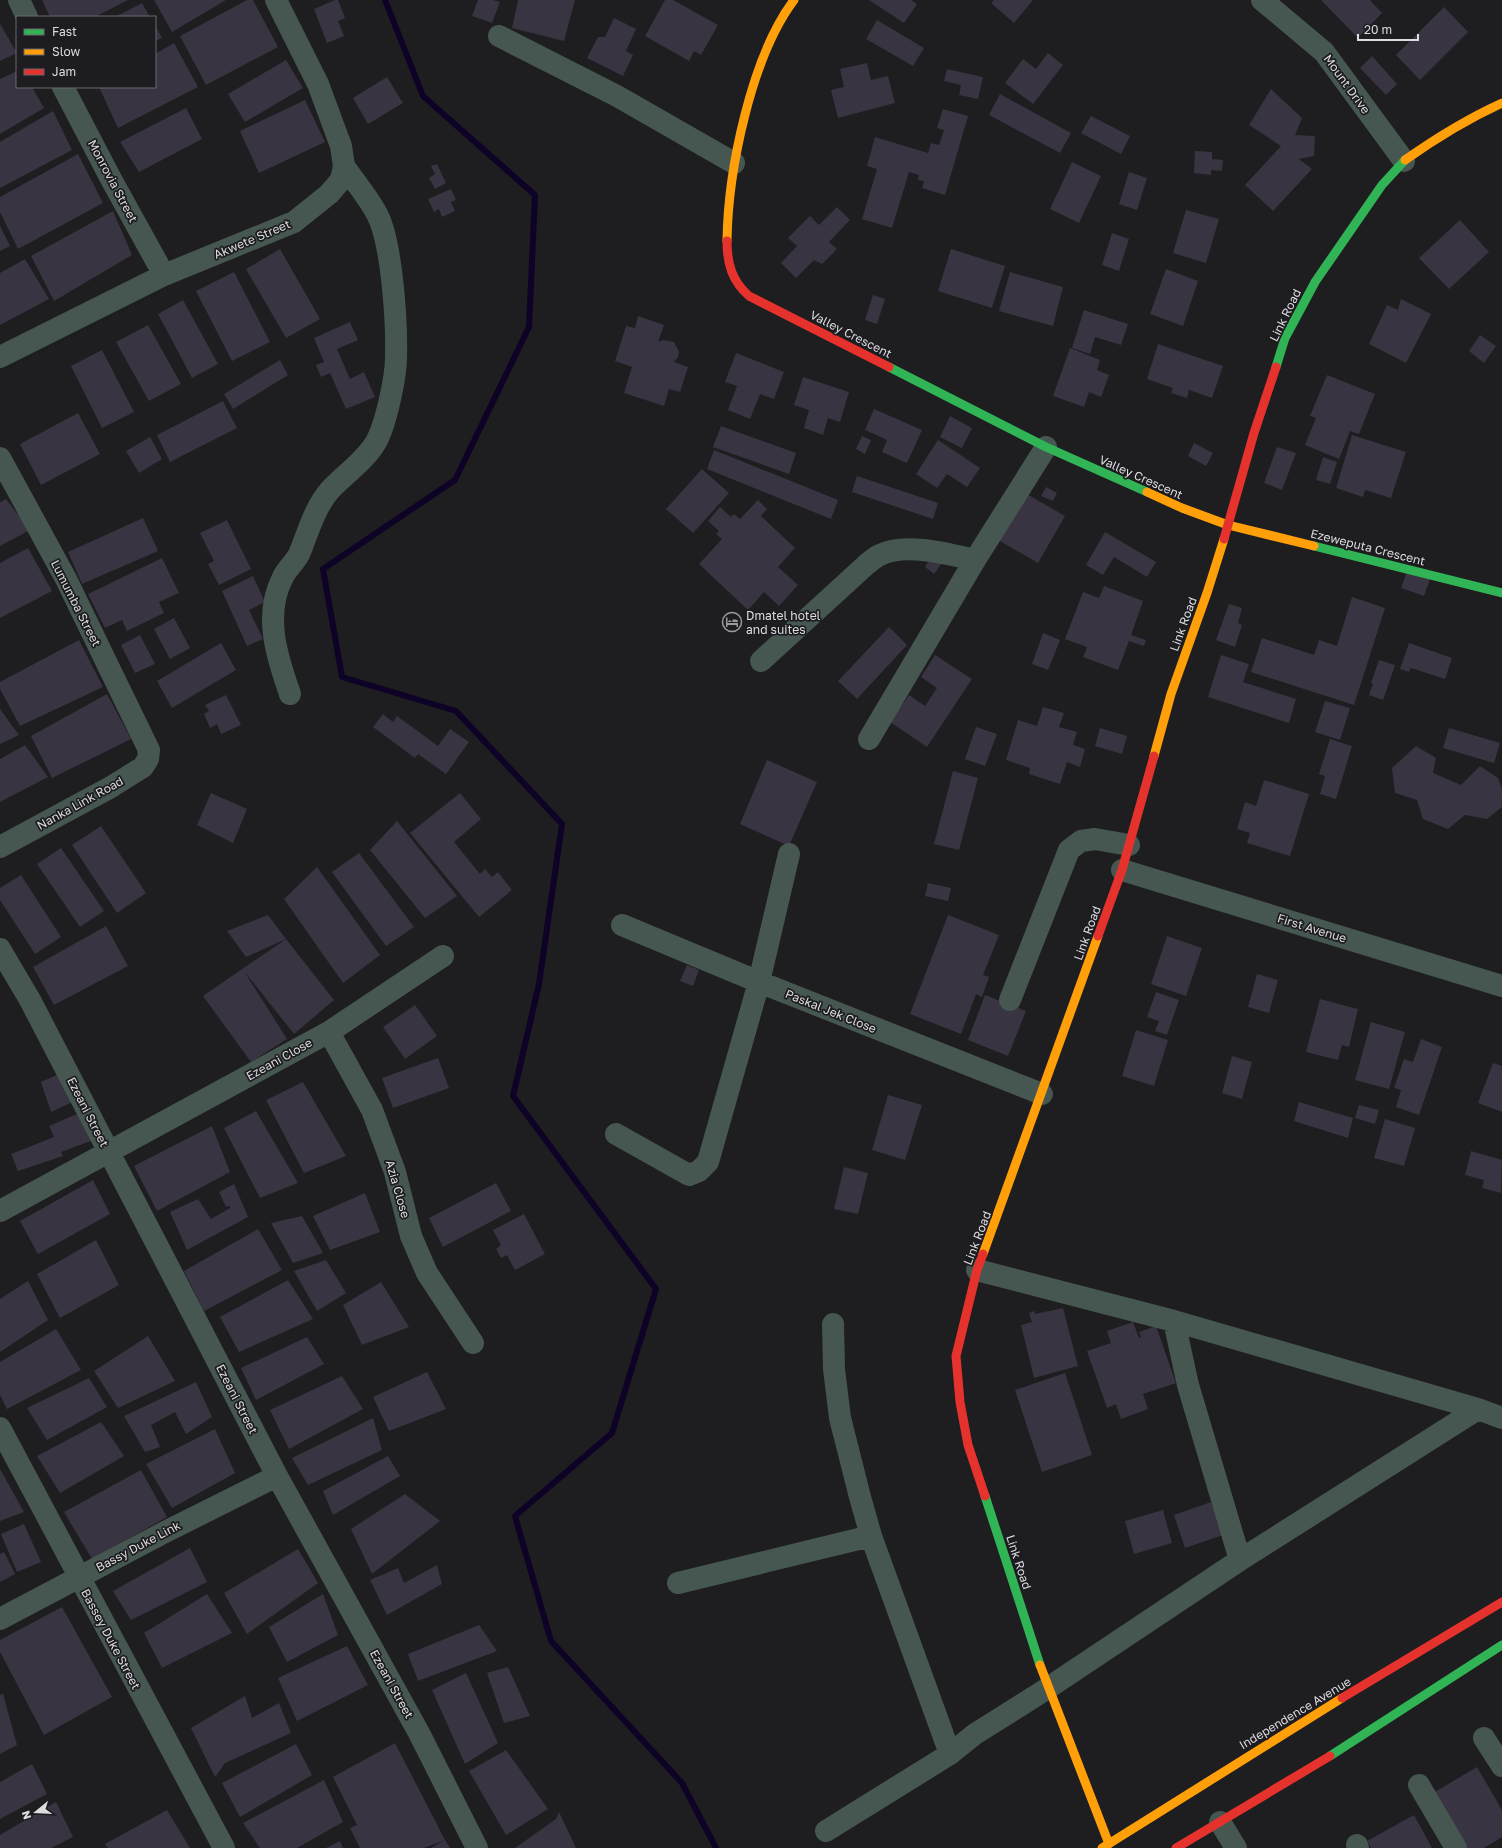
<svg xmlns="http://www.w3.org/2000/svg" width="1502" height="1848" font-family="'Golos Text',sans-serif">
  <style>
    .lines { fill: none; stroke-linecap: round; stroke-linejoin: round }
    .stream { stroke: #0e0326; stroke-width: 6 }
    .building { fill: #393441 }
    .street { stroke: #455750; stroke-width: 22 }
    .fast { stroke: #30b455; stroke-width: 9 }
    .slow { stroke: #ff9f0a; stroke-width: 9 }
    .jam { stroke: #e5322d; stroke-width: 9 }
    .labels { text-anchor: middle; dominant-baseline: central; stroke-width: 3.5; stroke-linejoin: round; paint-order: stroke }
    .street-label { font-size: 12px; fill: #dddde0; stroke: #1d1c20 }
    .poi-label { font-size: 12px; fill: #dddde0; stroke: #1d1c20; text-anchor: start }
  </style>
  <rect width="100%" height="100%" fill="#1e1d1f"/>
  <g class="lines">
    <!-- stream -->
    <path class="stream" d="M385,0L423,96L535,195L529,327L455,480L323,569L342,677L456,711L562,824L539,984L513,1096L656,1289L612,1433L515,1516L551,1641L682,1783L716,1848"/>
  </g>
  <!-- building -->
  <path class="building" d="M42,0H128L95,17H50Z
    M154,0H226L172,32Z
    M247,0H253L278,47L206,85L180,36Z
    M335,0H338L345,18L338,21L344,36L327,43L314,9Z
    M478,0H493L500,2L492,23L472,16Z
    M518,0H575L564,41L512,28Z
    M665,0H673L718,25L701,55L694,51L689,61L645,36Z
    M869,0H911L917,4L904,23Z
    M994,0H1033L1014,23L991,3Z
    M1321,0H1370L1382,13L1358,38Z
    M142,3L150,17H115Z
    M1444,7L1468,32L1420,80L1396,55Z
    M614,18L636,29L626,51L633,55L623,76L587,58L598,37H605Z
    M877,20L924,48L913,66L866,39Z
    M0,24L17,53L0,61Z
    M155,25L162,38L155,41Z
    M174,43L198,87L118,128L99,87H155V54Z
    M1048,53L1063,65L1033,104L1005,83L1023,59L1036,69Z
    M1372,56L1397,84L1386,95L1360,68Z
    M286,60L303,88L245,122L228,94Z
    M867,63L871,80L888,76L895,103L838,118L831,90L844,87L840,69Z
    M947,69L983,77L978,99L959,95L961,85L944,81Z
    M17,71V87H32L44,108L0,134V79Z
    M387,77L403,103L368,124L353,98Z
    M1271,89L1302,118L1295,135L1315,136L1314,156L1299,159L1312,169L1273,211L1245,185L1281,146L1249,125Z
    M1000,94L1071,133L1060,153L989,115Z
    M305,100L325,142L259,173L240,131Z
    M186,108L202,139L139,172L120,142Z
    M943,109L968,116L945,195L922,188L924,181L918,180L919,175L909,172L892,228L862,219L877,169L867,166L875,137L928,153L931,143L939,145L944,130L937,128Z
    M53,111L72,150L0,188V142Z
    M1091,116L1130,136L1121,154L1081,133Z
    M1195,151L1212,152V159L1223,160L1222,171L1211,170V175L1194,173Z
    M78,154L103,203L18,249L0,212V197Z
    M1072,162L1101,176L1079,223L1050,209Z
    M437,164L446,183L435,189L429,178L435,174L431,166Z
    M1129,172L1147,178L1137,210L1119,204Z
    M451,189L456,200L451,202L455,211L442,217L439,209L434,212L428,199Z
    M837,207L850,220L829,242L837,249L822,264L814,260L796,278L781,263L797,246L788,238L810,216L819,225Z
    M1186,210L1219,219L1206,263L1173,253Z
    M113,211L132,255L54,301L31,256Z
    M1460,220L1489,252L1449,289L1419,258Z
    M0,226L10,246L0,251Z
    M1112,233L1129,239L1119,271L1102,265Z
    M280,249L320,319L286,338L246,269Z
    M951,249L1005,266L992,308L938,291Z
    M25,259L49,299L0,325V273Z
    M1166,269L1198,281L1183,326L1150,314Z
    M234,272L270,342L232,361L196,291Z
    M1010,272L1063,287L1053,326L999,311Z
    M873,295L885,299L877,324L865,320Z
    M1401,299L1431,314L1406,363L1369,344L1387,305L1398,310Z
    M183,300L218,364L192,378L158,314Z
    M1084,310L1128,324L1121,345L1095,337L1090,354L1072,348Z
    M638,316L664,325L658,342L663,340L674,342L679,352L678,357L674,362L688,367L680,392L669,389L664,406L624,393L632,367L615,361L626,326L635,328Z
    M350,322L358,340L337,349L350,379L364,372L375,397L346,409L330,373L321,377L316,365L324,362L314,338Z
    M148,325L181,384L149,401L116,342Z
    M1480,335L1496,346L1484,363L1469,351Z
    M1158,344L1223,366L1212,398L1189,390L1187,398L1171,393L1173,388L1147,379Z
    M1070,348L1100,360L1097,370L1109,375L1101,397L1089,392L1084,407L1053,396Z
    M102,350L134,412L102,428L71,366Z
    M736,353L784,372L774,399L760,394L750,419L728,410L737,386L725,382Z
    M280,360L288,375L233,409L224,394Z
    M1327,375L1375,394L1359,434L1350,431L1339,459L1305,445L1316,418L1310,416Z
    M803,377L849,392L840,422L828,418L823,435L804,428L809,410L794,405Z
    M223,401L237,428L170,462L157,435Z
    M874,409L922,430L907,463L882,452L887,440L865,430Z
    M78,413L100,454L41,485L20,444Z
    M950,416L972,428L962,448L940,437Z
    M721,426L796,453L789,474L713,447Z
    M1352,435L1406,452L1391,498L1365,490L1363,497L1336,488Z
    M862,436L871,440L865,454L856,449Z
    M150,437L162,459L139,473L126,451Z
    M938,440L980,468L967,487L947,474L937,488L916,474Z
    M1194,443L1213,453L1206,466L1188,456Z
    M1277,447L1296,453L1282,490L1264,483Z
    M714,450L838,500L831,519L707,469Z
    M1323,457L1337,462L1330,484L1316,480Z
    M702,469L729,493L693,533L666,509Z
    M857,476L938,503L933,519L852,492Z
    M1046,487L1057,493L1053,501L1041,496Z
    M1025,493L1065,516L1038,563L998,540Z
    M6,499L30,530L0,546V502Z
    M758,500L767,509L761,516L795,548L778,567L798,585L779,606L764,592L748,610L699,564L722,539L716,534L719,531L708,521L720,507L731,517L734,514L740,519Z
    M143,518L158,551L82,584L68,552Z
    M227,520L251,569L219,585L208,564L214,561L200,533Z
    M1105,532L1156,562L1147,577L1114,557L1103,575L1086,565Z
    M28,548L52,591L0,618V563Z
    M931,557L941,564L934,574L925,567Z
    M162,558L179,593L159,602L164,613L127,631L122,620L105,628L88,594Z
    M1407,571L1430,579L1424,596L1401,588Z
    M253,576L265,602L249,610L263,639L247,646L222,591Z
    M1104,586L1143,601L1131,635L1146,640L1144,646L1129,641L1118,670L1083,657L1087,647L1065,639L1083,592L1099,598Z
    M1352,597L1385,608L1354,705L1251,672L1262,638L1314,655L1319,640L1337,646Z
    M1229,604L1242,608L1238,623L1242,625L1235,647L1216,640Z
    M174,618L190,648L170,659L154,629Z
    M889,627L907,645L857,699L838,681Z
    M1043,633L1060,640L1048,670L1032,664Z
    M140,635L155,664L135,673L121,645Z
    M79,640L103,687L20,726L0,689V682Z
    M221,643L236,670L172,708L157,681Z
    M1409,643L1452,658L1445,679L1411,668L1409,672L1400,669Z
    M935,655L972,679L927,747L890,722L909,695L925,706L937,688L921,677Z
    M1221,655L1249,664L1243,682L1296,699L1289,723L1208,697Z
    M1379,660L1395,665L1383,700L1369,695L1373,684L1371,683Z
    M107,694L131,739L52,778L31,736Z
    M226,695L241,725L221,734L217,724L210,728L204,714L209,711L205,705Z
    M1325,701L1350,708L1340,740L1315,732Z
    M1043,707L1064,713L1059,727L1077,732L1073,745L1085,749L1080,767L1067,762L1060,784L1029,774L1030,768L1006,760L1018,720L1037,726Z
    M0,709L19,735L0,744Z
    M383,714L393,722L397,716L438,746L450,729L469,742L446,774L418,754L415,758L373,727Z
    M976,727L997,734L985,766L965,759Z
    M1100,728L1127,736L1122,754L1095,746Z
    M1449,728L1500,743L1494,763L1443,748Z
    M1330,739L1352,746L1336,799L1320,794L1325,776L1319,774Z
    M25,745L48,777L0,802V759Z
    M1416,746L1436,758L1433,773L1461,785L1480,766L1498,778L1502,788V807L1487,819L1465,815L1448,829L1423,819L1417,800L1395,793L1392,768Z
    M767,760L817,782L789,846L740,824Z
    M953,771L978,778L959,850L934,844Z
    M1264,780L1309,794L1290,856L1247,843L1250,833L1237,829L1245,802L1256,806Z
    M211,793L247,809L233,843L197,825Z
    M460,793L481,819L454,842L480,874L485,869L492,877L498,872L512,890L479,917L410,833Z
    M397,821L457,896L425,918L370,850Z
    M101,826L146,893L117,913L72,845Z
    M61,848L104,911L80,927L37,864Z
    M359,853L414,927L386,946L332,872Z
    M317,867L380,955L343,983L284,899Z
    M21,875L61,937L35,954L0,900V888Z
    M928,883L951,888L948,901L925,896Z
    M268,915L286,939L246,957L227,931Z
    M948,915L999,935L983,975L989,977L982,997L976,994L961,1034L910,1014Z
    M106,926L128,966L54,1005L33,967Z
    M1167,936L1202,948L1186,996L1151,984Z
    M286,939L334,1000L294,1034L244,971L287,1039L251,1062L203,996Z
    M687,965L699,970L693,986L680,981Z
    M1257,974L1278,980L1269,1013L1248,1007Z
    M1156,992L1179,1000L1167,1035L1155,1031L1159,1021L1147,1017Z
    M985,995L1026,1011L1008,1056L968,1040Z
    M1320,999L1358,1009L1349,1047L1342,1045L1338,1060L1306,1052Z
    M415,1005L437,1036L405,1059L383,1027Z
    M1371,1022L1405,1032L1389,1089L1355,1080Z
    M1136,1030L1168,1040L1154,1086L1122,1076Z
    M1421,1039L1442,1047L1419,1115L1396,1107L1401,1090L1394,1088L1404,1059L1413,1062Z
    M1232,1056L1252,1062L1242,1099L1222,1093Z
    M438,1058L449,1088L393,1108L382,1078Z
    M1493,1063L1502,1066V1112L1478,1103Z
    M64,1072L79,1099L51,1112L41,1082Z
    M303,1082L346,1156L304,1173L266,1100Z
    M888,1095L922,1105L905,1160L872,1150Z
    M1299,1102L1353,1118L1348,1138L1294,1121Z
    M1359,1105L1379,1110L1375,1124L1355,1118Z
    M84,1111L96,1139L61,1152L63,1156L18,1171L11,1154L54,1137L49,1126Z
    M256,1111L298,1183L260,1198L224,1128Z
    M1385,1119L1415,1128L1404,1166L1374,1158Z
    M212,1126L230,1172L157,1211L134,1166Z
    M1471,1151L1502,1160L1501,1193L1482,1188L1484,1180L1465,1175Z
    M844,1167L868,1173L858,1214L834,1209Z
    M93,1180L110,1214L38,1254L20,1221Z
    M496,1183L511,1211L443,1247L429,1218Z
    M234,1184L248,1217L187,1250L170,1212L198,1199L211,1219L230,1208V1206L226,1207L219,1192Z
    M365,1193L380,1232L330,1250L313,1216Z
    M524,1214L545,1254L515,1270L507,1255L501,1258L496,1249L501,1245L493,1230Z
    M302,1216L323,1253L293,1263L271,1223Z
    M258,1229L282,1270L204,1311L184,1271Z
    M96,1240L119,1285L60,1318L37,1274Z
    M326,1260L346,1293L317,1311L294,1271Z
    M288,1280L313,1319L239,1352L220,1317Z
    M28,1281L48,1320L0,1352V1299Z
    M381,1282L409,1327L362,1345L343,1305Z
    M1063,1308L1078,1366L1034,1378L1021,1325L1032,1322L1029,1313L1035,1311V1314Z
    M1133,1322L1139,1338L1141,1337L1139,1332L1156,1326L1176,1383L1143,1394L1148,1409L1121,1419L1116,1404L1107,1408L1087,1351L1111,1343L1107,1331Z
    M56,1329L81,1370L7,1409L0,1395V1362Z
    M148,1336L175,1381L118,1408L94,1371Z
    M307,1337L324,1364L256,1400L241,1368Z
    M427,1372L446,1409L389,1431L373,1397Z
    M1065,1373L1092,1455L1042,1472L1015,1390Z
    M342,1376L363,1409L289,1449L270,1410Z
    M89,1378L107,1407L47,1440L27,1408Z
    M196,1382L212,1417L186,1434L175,1412L151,1425L160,1447L145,1452L124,1416Z
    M373,1418L382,1450L308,1485L292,1458Z
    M101,1422L124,1456L60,1493L37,1456Z
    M215,1429L235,1473L172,1508L146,1464Z
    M388,1456L400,1476L333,1515L323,1491Z
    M0,1469L24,1512L0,1521Z
    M141,1470L167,1517L92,1559L64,1512Z
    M405,1494L440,1521L372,1574L351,1529Z
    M1211,1502L1223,1535L1185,1548L1174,1515Z
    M1163,1510L1172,1543L1134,1554L1125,1521Z
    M24,1524L41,1562L17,1572L1,1534Z
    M190,1548L207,1582L131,1620L113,1591Z
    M298,1549L318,1583L247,1634L224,1593Z
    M4,1552L15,1574L0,1582V1554Z
    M437,1565L442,1584L387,1615L370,1580L398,1568L404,1583Z
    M207,1594L232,1633L162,1668L144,1633Z
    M323,1594L338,1635L287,1662L269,1627Z
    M62,1607L112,1697L44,1735L0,1652V1640Z
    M479,1625L497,1651L418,1681L408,1654Z
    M347,1646L368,1685L297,1721L278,1678Z
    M508,1667L530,1716L504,1723L487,1673Z
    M466,1673L498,1743L465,1764L432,1690Z
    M3,1694L17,1745L0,1754V1695Z
    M245,1696L252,1718L279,1703L291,1733L225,1763L215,1777L191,1728Z
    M395,1743L445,1840L424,1848H360L350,1828L357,1825L333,1777Z
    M296,1744L312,1775L240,1817L222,1783Z
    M506,1750L548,1809L506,1835L469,1771Z
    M32,1764L47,1794L0,1819V1782Z
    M1477,1767L1502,1810V1837L1484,1848H1465L1433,1793Z
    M324,1780L343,1822L297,1848H260L243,1823Z
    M56,1802L73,1837L51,1848H0V1835Z
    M167,1810L190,1848H108L105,1844Z
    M559,1812L576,1848H515L556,1819Z
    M1414,1815L1432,1848H1371L1367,1841Z
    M445,1840L450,1848H431Z
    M340,1841L343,1848H326Z"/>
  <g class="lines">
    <!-- street -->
    <path class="street" d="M19,0L27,17
      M1262,0L1324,52L1404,161
      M499,36L617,96L734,163
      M63,87L111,179L164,275
      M0,357L164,275L294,222L329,194L341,180L344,166L341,146L318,84L276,0
      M0,458L66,579L149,750L148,759L143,767L111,787L0,847
      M761,661L867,564C871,561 875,557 880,555C904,542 949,554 975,560
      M290,694C277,657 263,615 283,577C287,568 296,562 300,552C308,532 315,507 330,490C345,474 365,461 376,442C386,424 396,377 396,357C397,323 392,242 377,214C368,197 355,182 344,166
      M869,739L975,560L1046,447
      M1122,870L1502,986
      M622,925L759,982L1042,1094
      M0,949L30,1000L277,1476L419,1733L477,1848
      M1010,1000L1069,850L1081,841L1095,839L1129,845
      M329,1032L372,1110L395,1172L411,1236L427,1273L473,1343
      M616,1134L689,1175L699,1171L708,1162L759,982L789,854
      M0,1211L329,1032L443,956
      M977,1270L1174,1321L1478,1409L1502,1418
      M1174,1321L1188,1385L1240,1560
      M833,1324L834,1369L840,1418L860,1497L871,1536L950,1754
      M0,1428L224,1848
      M678,1583L871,1536
      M0,1619L165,1532L277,1476
      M1484,1738L1502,1766
      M1419,1785L1456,1848
      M1220,1822L1236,1848
      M826,1831L950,1754L975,1734L1048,1688L1240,1560L1478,1409
      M1357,1845L1358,1848"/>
    <!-- fast -->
    <path class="fast" d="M889,367L1046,447L1147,492
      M1276,367L1285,338L1315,282L1382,185L1405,160
      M1314,546L1502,593
      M985,1496L1040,1665
      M1330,1756L1502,1645"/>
    <!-- slow -->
    <path class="slow" d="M1405,160C1436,138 1467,119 1502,103
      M727,241C728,171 751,57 794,0
      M1147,492L1182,508L1228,525L1314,546
      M1154,756L1171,694L1207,593L1224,539
      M983,1254L1098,936
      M1040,1665L1109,1844
      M1102,1848L1342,1698"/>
    <!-- jam -->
    <path class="jam" d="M727,241C727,264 732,281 749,296L889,367
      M1224,539L1254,433L1276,367
      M1098,936L1122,870L1154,756
      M983,1254L977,1270L956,1356L960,1402L968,1445L985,1496
      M1342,1698L1502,1602
      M1176,1848L1330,1756"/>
  </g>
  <!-- icons -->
  <defs>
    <symbol id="hotel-ring" viewBox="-11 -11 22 22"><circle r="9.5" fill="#1d1c20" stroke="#9a9a9c" stroke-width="1.5"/><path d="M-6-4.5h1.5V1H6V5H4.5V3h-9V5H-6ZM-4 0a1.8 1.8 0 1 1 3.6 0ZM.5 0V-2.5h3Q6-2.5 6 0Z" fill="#9a9a9c"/></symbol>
  </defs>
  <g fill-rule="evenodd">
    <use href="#hotel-ring" x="721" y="611" width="22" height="22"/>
  </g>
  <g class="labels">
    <!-- street labels -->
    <g class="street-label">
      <text transform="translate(1347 84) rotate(54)">Mount Drive</text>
      <text transform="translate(113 181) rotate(62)">Monrovia Street</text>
      <text transform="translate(252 239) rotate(-23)">Akwete Street</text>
      <text transform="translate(1285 315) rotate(-64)">Link Road</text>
      <text transform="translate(851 334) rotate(27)">Valley Crescent</text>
      <text transform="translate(1141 477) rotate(24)">Valley Crescent</text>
      <text transform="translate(1368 547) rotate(14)">Ezeweputa Crescent</text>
      <text transform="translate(76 603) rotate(63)">Lumumba Street</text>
      <text transform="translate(1183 624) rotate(-70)">Link Road</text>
      <text transform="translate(80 803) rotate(-29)">Nanka Link Road</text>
      <text transform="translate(1312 928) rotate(17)">First Avenue</text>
      <text transform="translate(1087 933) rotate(-70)">Link Road</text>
      <text transform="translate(831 1011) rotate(22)">Paskal Jek Close</text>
      <text transform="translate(279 1059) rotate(-29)">Ezeani Close</text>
      <text transform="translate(88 1112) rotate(63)">Ezeani Street</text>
      <text transform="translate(398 1189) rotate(74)">Azia Close</text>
      <text transform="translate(977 1238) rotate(-69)">Link Road</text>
      <text transform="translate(237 1399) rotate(63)">Ezeani Street</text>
      <text transform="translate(138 1546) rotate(-28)">Bassy Duke Link</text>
      <text transform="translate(1019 1562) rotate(72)">Link Road</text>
      <text transform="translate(111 1639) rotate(62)">Bassey Duke Street</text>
      <text transform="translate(392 1684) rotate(61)">Ezeani Street</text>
      <text transform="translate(1295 1713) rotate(-31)">Independence Avenue</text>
    </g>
    <!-- poi labels -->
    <g class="poi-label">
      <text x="746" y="615">Dmatel hotel<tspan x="746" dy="14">and suites</tspan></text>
    </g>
  </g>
  <!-- legend -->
  <rect x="16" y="16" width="140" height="72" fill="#1d1c20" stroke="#6a696d"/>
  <rect x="24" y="29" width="20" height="6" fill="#30b455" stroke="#6a696d"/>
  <text x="52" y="36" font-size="12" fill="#dddde0">Fast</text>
  <rect x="24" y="49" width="20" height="6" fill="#ff9f0a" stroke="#6a696d"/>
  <text x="52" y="56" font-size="12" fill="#dddde0">Slow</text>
  <rect x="24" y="69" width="20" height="6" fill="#e5322d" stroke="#6a696d"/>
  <text x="52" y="76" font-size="12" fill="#dddde0">Jam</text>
  <!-- north arrow -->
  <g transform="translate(36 1812) rotate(252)" stroke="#1d1c20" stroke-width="3" paint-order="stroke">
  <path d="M0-3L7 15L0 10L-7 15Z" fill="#dddde0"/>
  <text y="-6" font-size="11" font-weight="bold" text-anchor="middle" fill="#dddde0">N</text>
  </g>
  <!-- scale -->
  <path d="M1358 34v6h60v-6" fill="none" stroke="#dddde0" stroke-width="2"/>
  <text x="1364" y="34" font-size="12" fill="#dddde0" stroke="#1d1c20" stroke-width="3" paint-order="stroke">20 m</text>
</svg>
